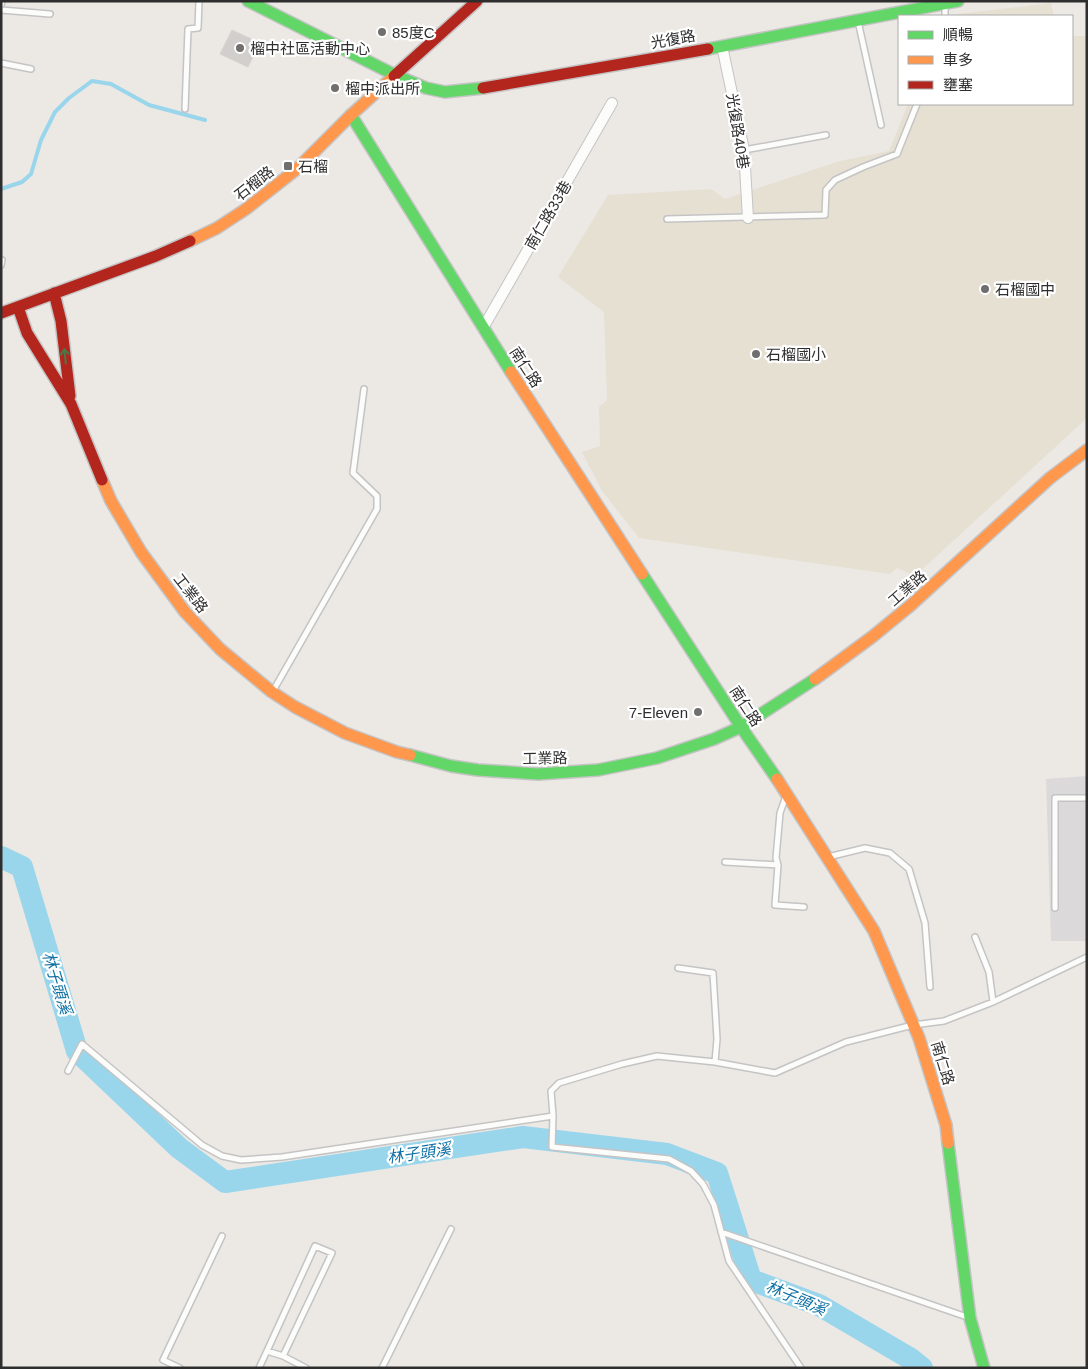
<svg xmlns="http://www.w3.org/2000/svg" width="1088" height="1369" font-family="Arial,'Noto Sans TC',sans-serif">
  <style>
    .industrial { fill: #dcd9db }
    .education { fill: #e6e0d3 }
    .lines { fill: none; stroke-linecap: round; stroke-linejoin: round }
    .stream { stroke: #99d6ec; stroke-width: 4 }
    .river { stroke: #99d6ec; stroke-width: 22 }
    .building { fill: #d1cecb; stroke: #d7d4d0 }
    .lane-casing { stroke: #c5c4c5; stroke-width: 8 }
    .street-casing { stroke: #c5c4c5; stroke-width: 12 }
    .fast-casing { stroke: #c5c4c5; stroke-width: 14 }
    .slow-casing { stroke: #c5c4c5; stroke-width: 14 }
    .jam-casing { stroke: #c5c4c5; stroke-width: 14 }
    .lane { stroke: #fcfcfb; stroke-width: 5 }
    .street { stroke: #fcfcfb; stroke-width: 10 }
    .fast { stroke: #63d668; stroke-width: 11 }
    .slow { stroke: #ff974d; stroke-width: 11 }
    .jam { stroke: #b3261e; stroke-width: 11 }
    .oneway { stroke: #467a48 }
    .poi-dot { fill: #706f6e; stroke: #fff; stroke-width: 2 }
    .labels { text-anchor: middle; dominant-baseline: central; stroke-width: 4.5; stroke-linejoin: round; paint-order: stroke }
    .poi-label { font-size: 15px; fill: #2e2e2e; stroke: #fff; text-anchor: start }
    .street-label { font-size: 15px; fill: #2e2e2e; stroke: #fff }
    .water-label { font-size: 16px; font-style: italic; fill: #0d6fa3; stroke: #fff }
  </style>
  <rect width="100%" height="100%" fill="#ece8e4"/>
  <!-- industrial -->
  <path class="industrial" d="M1087,776V941H1051L1046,779Z"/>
  <!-- education -->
  <path class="education" d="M1051,3L1054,16H957L958,14Z
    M1072,36H1087V418L915,576L897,568L890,574L639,538L602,491L582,452L600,446L599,407L607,400L604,312L558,277L608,195L711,189L725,199L840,161L889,151L908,104H1072Z"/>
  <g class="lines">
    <!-- stream -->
    <path class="stream" d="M1,189L22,182L31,174L41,140L55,112L69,98L92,81L111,84L149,105L205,120"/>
    <!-- river -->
    <path class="river" d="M1,857L22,867L77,1051L179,1148L225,1182L523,1137L667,1154L717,1173L751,1280L819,1305L911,1359L922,1368"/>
  </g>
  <!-- building -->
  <path class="building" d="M232,30L260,43L248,67L220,54Z"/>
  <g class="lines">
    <defs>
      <path id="lane" d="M945,4V16
        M1,5L2,1
        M1,10L50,14
        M858,21L881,125
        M1,63L31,69
        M185,109L188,29L198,28L199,1
        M744,150L826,135
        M667,219L825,215L826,190L835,180L863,167L897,154L917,104
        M1,265L2,260
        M273,691L377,509V496L353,473L364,389
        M786,796L780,813L776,858L778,865L775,905L804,907
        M828,857L865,848L890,853L909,869L925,923L930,987
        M725,862L778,865
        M1055,908V798H1087
        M975,937L989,972L993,1002
        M678,968L713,973L717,1039L715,1062
        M68,1071L82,1044L202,1145L222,1156L241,1160L282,1157L553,1116
        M721,1232L967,1317
        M283,1356L306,1368
        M180,1368L163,1360L222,1236
        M259,1368L267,1351L315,1246L332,1253L283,1356L267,1351
        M382,1368L451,1229
        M801,1368L729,1261L714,1205L703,1184L691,1171L669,1159L552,1147L553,1116L551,1091L559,1083L622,1064L657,1056L715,1062L775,1073L846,1042L913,1025L944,1021L993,1002L1087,957"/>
      <path id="street" d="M722,46L744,150L748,218
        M483,328L612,103"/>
      <path id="fast" d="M248,1L395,75L426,88L445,92L483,88
        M708,49L958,1
        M351,115L511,372
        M642,574L741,727L777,779
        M410,755L451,766L478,770L538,774L598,770L657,758L714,739L741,727L815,679
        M948,1143L970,1318L984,1368"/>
      <path id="slow" d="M190,241L217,228L246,209L298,168L351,115L394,76
        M511,372L642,574
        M102,480L111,501L141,552L185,612L220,649L272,692L295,707L345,733L397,752L410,755
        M815,679L872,637L911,605L1050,478L1087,450
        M777,779L874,931L919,1038L946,1125L948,1143"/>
      <path id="jam" d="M394,76L477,1
        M483,88L708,49
        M54,293L61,321L70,396
        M18,307L27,333L71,404L102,480
        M1,313L156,256L190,241"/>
    </defs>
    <!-- lane casing -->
    <use href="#lane" class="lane-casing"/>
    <!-- street casing -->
    <use href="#street" class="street-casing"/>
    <!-- fast casing -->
    <use href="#fast" class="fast-casing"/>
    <!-- slow casing -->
    <use href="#slow" class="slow-casing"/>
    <!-- jam casing -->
    <use href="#jam" class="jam-casing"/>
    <!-- lane -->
    <use href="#lane" class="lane"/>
    <!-- street -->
    <use href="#street" class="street"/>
    <!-- fast -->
    <use href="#fast" class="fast"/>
    <!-- slow -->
    <use href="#slow" class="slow"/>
    <!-- jam -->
    <use href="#jam" class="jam"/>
  </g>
  <!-- one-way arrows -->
  <defs><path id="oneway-shaft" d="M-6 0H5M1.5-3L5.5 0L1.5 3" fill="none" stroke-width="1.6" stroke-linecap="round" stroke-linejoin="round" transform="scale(1.25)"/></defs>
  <use class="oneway" href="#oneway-shaft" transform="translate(65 356) rotate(-96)"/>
  <!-- markers -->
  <g class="poi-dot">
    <circle cx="382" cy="32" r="5"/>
    <circle cx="240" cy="48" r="5"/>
    <circle cx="335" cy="88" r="5"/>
    <rect x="283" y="161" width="10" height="10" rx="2.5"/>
    <circle cx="985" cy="289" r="5"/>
    <circle cx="756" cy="354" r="5"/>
    <circle cx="698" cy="712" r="5"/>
  </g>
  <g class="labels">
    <!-- poi labels -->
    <g class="poi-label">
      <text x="392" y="32">85度C</text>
      <text x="250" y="48">榴中社區活動中心</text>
      <text x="345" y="88">榴中派出所</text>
      <text x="298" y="166">石榴</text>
      <text x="995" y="289">石榴國中</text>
      <text x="766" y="354">石榴國小</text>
      <text x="688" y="712" text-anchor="end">7-Eleven</text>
    </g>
    <!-- street labels -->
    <g class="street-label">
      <text transform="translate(673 39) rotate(-10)">光復路</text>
      <text transform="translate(738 131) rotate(81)">光復路40巷</text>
      <text transform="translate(254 183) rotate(-38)">石榴路</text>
      <text transform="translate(548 215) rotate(-60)">南仁路33巷</text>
      <text transform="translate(526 367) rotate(57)">南仁路</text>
      <text transform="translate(907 588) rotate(-41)">工業路</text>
      <text transform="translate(191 593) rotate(52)">工業路</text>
      <text transform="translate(746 706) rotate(57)">南仁路</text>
      <text transform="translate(545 758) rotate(-1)">工業路</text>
      <text transform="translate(943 1063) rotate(73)">南仁路</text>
    </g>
    <!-- water labels -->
    <g class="water-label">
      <text transform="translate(57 983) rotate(73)">林子頭溪</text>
      <text transform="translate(419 1153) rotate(-8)">林子頭溪</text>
      <text transform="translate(796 1298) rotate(23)">林子頭溪</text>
    </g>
  </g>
  <!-- border -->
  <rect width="1088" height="1369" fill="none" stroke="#2e2e2e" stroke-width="5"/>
  <!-- legend -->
  <rect x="898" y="15" width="175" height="90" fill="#ffffff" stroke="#ababab"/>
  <rect x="908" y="31" width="25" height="8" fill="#63d668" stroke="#ababab"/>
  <text x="943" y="40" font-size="15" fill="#2e2e2e">順暢</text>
  <rect x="908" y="56" width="25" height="8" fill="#ff974d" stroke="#ababab"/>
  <text x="943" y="65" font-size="15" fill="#2e2e2e">車多</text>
  <rect x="908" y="81" width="25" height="8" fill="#b3261e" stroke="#ababab"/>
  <text x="943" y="90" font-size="15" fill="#2e2e2e">壅塞</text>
</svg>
